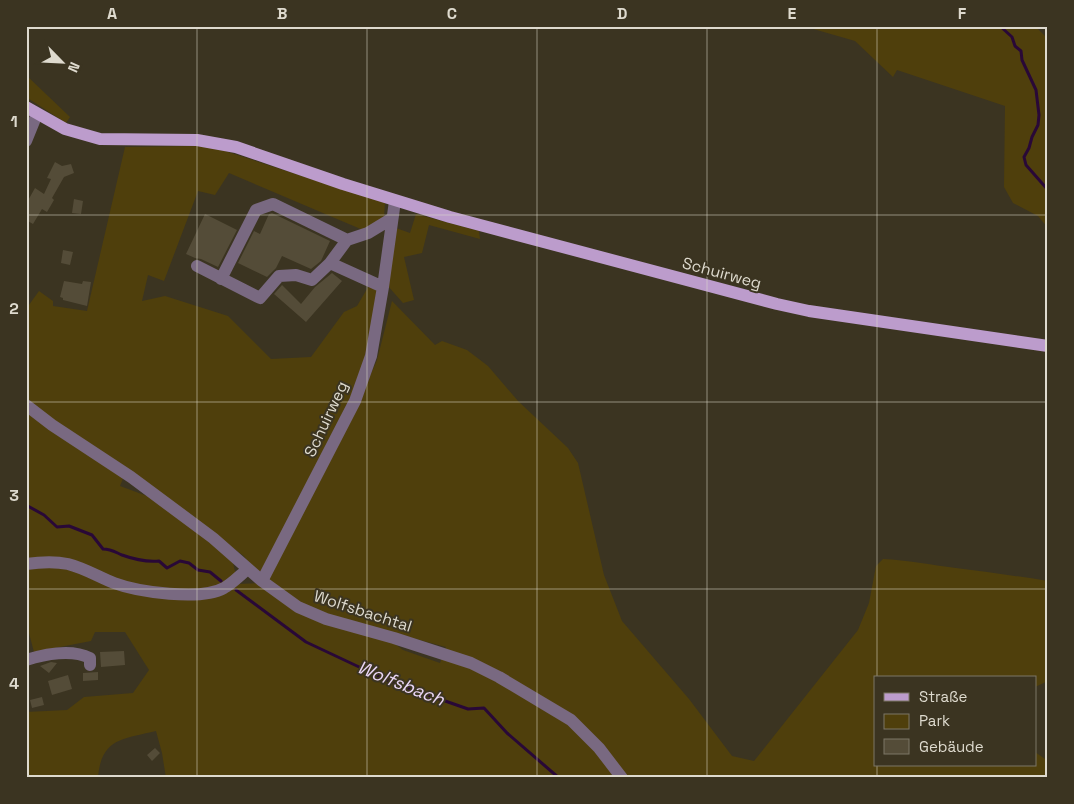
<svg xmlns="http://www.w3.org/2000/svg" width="1074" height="804" font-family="'Space Grotesk',sans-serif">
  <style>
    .green { fill: #4f3f0c }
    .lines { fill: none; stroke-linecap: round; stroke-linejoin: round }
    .stream { stroke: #290837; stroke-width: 3 }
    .building { fill: #544c38 }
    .minor { stroke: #796981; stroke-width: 12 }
    .major { stroke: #bc9ccc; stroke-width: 12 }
    .grid { fill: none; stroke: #dedace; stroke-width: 1; stroke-opacity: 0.55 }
    .labels { text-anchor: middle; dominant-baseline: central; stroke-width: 4; stroke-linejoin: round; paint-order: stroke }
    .street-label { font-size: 16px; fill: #dedace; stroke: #3b3421 }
    .water-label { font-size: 18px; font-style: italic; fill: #ead6f5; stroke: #3b3421 }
    .neatline { fill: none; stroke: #dedace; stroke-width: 2 }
    .grid-label { font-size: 16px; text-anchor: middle; font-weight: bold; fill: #dedace }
  </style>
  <rect width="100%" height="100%" fill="#3b3421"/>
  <!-- green -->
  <path class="green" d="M803,26H1035L1048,39V228L1038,216L1013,203L1004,187L1005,106L897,70L893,77L855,41Z
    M26,75L70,117L66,123L26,97Z
    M199,146L225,151L385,203L384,217L363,230L229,173L215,195L198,191L164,281L148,275L142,301L165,296L228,316L271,359L311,357L344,312L357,306L370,284L377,288L367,358L352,400L261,571L255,572L244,556L26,400V309L39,291L53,301V306L87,311L125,147Z
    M416,214L479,231L480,239L429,225L422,253L404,257L414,300L403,303L387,285L396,228L410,233Z
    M392,301L435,345L442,341L467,350L488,366L518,401L568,448L578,463L604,575L622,621L689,699L732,756L754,761L858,630L869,603L876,566L883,559C907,560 931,565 956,568C987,572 1017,576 1048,581V681L1035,687V678H875V765H1035V752L1048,761V778H166L162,753L156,731C123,739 101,738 98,778H26V712L67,710L84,697L133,693L149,670L125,632H95L91,641L34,652L26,622V408L124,476L120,486L155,499L215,543L233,563L238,584L260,583L293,608L391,641L403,650L440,663L446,647L319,613L303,606L269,579L358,403L377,360Z"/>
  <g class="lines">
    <!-- stream -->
    <path class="stream" d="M1000,26L1012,37L1015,46L1021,51L1022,60L1036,90L1039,115L1038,125L1032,137L1029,148L1024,157L1026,165L1048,190
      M26,505L44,515L57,527L69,526L92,535L103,549C111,549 115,552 122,555C133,559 148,562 159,561L167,568L180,561L189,563L198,570L210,572L221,581
      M236,590L306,642L391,682L468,709L484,708L507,733L559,778"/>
  </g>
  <!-- building -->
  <path class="building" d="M55,162L62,166L71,164L74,173L64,177L52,198L54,200L47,212L42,209L33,224L26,220V204L35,188L44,194L51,179L47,178Z
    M74,199L83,201L81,214L72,213Z
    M272,213L330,241L321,261L311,269L282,256L276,268L267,277L238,263L254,231L260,234L269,214Z
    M205,214L237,230L218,267L201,259L195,258L186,254Z
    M63,250L73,252L70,265L61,263Z
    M332,273L342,281L306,322L274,294L282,285L301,304L315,287Z
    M64,281L82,284L83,281L91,282L87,306L63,300V298L60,297Z
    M124,651L125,665L101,667L100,652Z
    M51,662L57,663L49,673L40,666Z
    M98,672V680L83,681V673Z
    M68,675L72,689L52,695L48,681Z
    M42,697L44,705L32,708L30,700Z
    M155,748L160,753L152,761L147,755Z"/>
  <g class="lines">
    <!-- minor -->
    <path class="minor" d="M26,141L37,114
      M330,263L383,287
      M197,266L260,298L279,276L296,275L312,280L330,263L347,240L368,233L391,219
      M221,279L256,210L273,204L347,240
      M26,405L52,425L131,477L213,538L262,581L298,607L326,619L394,638L471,663L499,677L571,720L599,748L622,778
      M26,564C40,562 54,561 68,564C84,568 99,577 114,583C138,592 201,601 224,588C232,584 240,575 248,569
      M262,581L355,401L371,356L383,287L395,201
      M26,660C45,654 72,649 90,658V665"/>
    <!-- major -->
    <path class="major" d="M26,107L65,129L100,139L197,140L236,147L343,184L450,217L777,304L809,311L1048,346"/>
  </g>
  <!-- grid -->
  <path class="grid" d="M197,26V778M367,26V778M537,26V778M707,26V778M877,26V678M26,215H1048M26,402H1048M26,589H1048M877,765V778"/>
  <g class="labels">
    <!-- street labels -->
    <g class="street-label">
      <text transform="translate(722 273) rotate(15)">Schuirweg</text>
      <text transform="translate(326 419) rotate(-65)">Schuirweg</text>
      <text transform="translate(363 611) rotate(18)">Wolfsbachtal</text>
    </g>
    <!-- water labels -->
    <g class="water-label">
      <text transform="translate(401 683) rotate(22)">Wolfsbach</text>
    </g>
  </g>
  <!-- border -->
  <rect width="1074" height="804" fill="none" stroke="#3b3421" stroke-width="55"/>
  <!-- legend -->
  <rect x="874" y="676" width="162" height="90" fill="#3b3421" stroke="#7c7666"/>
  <rect x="884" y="693" width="25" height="8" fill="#bc9ccc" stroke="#7c7666"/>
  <text x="919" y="702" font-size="15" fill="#dedace">Straße</text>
  <rect x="884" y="714" width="25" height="15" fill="#4f3f0c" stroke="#7c7666"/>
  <text x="919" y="726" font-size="15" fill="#dedace">Park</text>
  <rect x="884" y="739" width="25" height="15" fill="#544c38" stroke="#7c7666"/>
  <text x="919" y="752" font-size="15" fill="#dedace">Gebäude</text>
  <!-- north arrow -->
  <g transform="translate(62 62) rotate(114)" stroke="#3b3421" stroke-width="4" paint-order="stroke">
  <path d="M0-4L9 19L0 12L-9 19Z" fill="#dedace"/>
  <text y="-8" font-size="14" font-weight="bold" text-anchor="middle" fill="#dedace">N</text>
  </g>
  <rect x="28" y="28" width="1018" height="748" class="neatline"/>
  <g class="grid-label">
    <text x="112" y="19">A</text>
    <text x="282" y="19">B</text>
    <text x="452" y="19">C</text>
    <text x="622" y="19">D</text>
    <text x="792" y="19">E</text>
    <text x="962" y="19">F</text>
    <text x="14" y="127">1</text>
    <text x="14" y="314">2</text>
    <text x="14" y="501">3</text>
    <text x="14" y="689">4</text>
  </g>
</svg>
